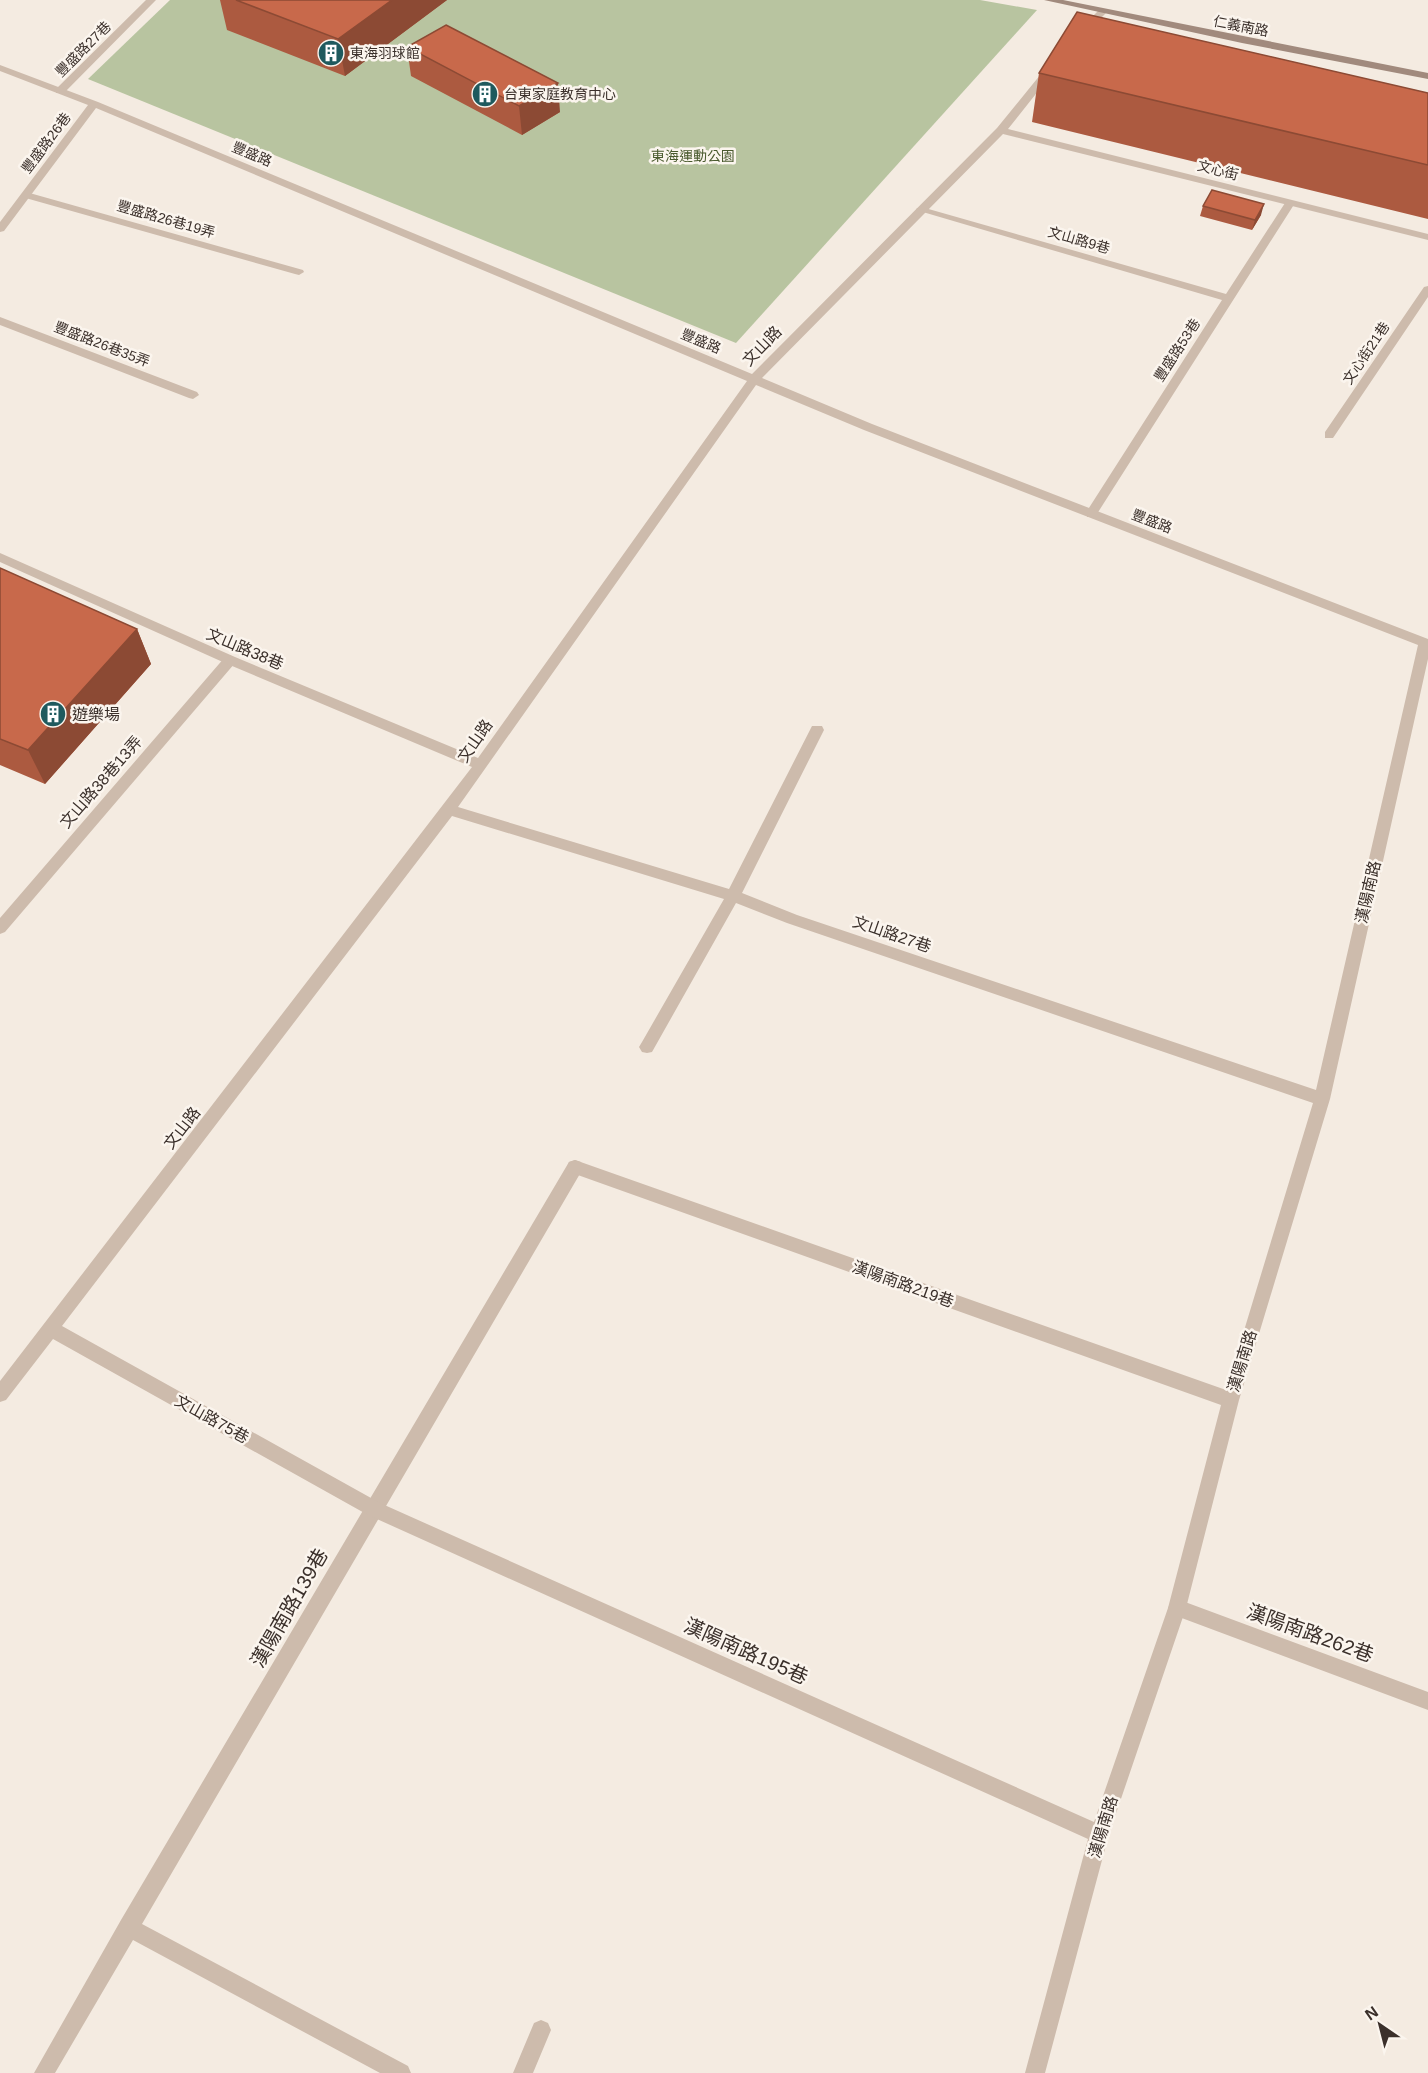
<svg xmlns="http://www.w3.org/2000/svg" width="1428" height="2073" font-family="Helvetica,'Noto Sans TC',sans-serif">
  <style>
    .green { fill: #b8c4a0 }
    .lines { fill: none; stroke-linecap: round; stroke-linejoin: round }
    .lane { fill: #cdbbac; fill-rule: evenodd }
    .street { fill: #cdbbac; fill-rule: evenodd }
    .secondary { fill: #a18a7d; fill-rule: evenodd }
    .wall { fill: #ac5a40 }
    .shaded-wall { fill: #8c4a34 }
    .building { fill: #c8694b; stroke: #8c4a34; stroke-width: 1.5 }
    .labels { text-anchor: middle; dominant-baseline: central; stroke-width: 5; stroke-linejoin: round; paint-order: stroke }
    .far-street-label { font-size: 14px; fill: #3b302b; stroke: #fbf5ee }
    .far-poi-label { font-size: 14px; fill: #3b302b; stroke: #fbf5ee; text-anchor: start }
    .far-park-label { font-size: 14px; fill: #4a5a2e; stroke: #fbf5ee }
    .street-label { font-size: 16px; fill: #3b302b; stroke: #fbf5ee }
    .poi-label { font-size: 16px; fill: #3b302b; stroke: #fbf5ee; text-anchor: start }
    .near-street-label { font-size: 20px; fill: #3b302b; stroke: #fbf5ee }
  </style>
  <rect width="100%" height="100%" fill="#f4ebe1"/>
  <!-- green -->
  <path class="green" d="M170,0H980L1037,10L736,343L88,79Z"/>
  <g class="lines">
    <!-- lane -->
    <path class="lane" d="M146,0H156L64,93H56V89Z
      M26,192L303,270L304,272L299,275L295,274L22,197L21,195Z
      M1290,200L1295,203L1095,517H1087V511L1222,300L916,210L917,208H925L1226,294L1285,203Z
      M1428,286V297L1333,438H1325V432L1424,287Z
      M0,317L197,392L199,395L193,399L189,398L0,325Z
      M230,655L237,660L235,663L5,932L0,934V918L225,657Z
      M575,1160L581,1162L583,1167L581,1172L142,1924L408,2066L411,2073H380L133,1940L55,2073H34L121,1920L569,1162Z
      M1177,1599L1428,1692V1710L1171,1614L1168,1608L1171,1602Z
      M541,2020L548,2023L551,2030L533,2073H513L534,2023Z"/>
    <!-- street -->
    <path class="street" d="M1100,9L1108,11L1085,34H1079V30Z
      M0,65L98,102L752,374L997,128L1045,69L1049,68L1054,71L1008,129L1428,234V240L1003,134L762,378L872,424L1428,639V659L1330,1099L1239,1400L1186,1608L1109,1834L1045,2073H1025L1088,1839L368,1515L53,1339L6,1400L0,1402V1381L472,767L225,663L0,562V553L235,657L478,758L747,381L96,108L4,231L0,232V222L88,105L0,71ZM756,385L864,430L1418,645L1316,1090L797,915L742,893L824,730L822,726H812L729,889L458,807ZM452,816L724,899L642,1042L639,1047L642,1052L647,1053L652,1052L736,903L787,923L1313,1103L1226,1390L575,1160L569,1162L567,1167L569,1172L575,1174L1221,1405L1168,1608L1094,1822L380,1503L62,1326Z"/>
    <!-- secondary -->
    <path class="secondary" d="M1044,0H1063L1428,73V79L1242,43Z"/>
  </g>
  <!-- wall -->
  <path class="wall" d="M220,0H447L345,76L227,30Z
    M407,47L560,112L522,135L411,76Z
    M1039,73L1428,93V219L1032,122Z
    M1203,206L1261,215L1252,230L1200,216Z
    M0,568L137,629L151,664L45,784L0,765Z"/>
  <!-- shaded-wall -->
  <path class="shaded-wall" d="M392,0H447L345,76L338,39Z
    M558,83L560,112L522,135L519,106Z
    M1264,204L1261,215L1252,230L1255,220Z
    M137,629L151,664L45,784L28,750Z"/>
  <!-- building -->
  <path class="building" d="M236,0H392L338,39Z
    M1077,12L1428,93V165L1039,73Z
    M446,25L558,83L519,106L407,47Z
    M1212,190L1264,204L1255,220L1203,206Z
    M0,568L137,629L28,750L0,739Z"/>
  <!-- icons -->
  <defs>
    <symbol id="building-disc" viewBox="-11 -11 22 22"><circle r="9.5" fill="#1f5a5e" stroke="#fbf5ee"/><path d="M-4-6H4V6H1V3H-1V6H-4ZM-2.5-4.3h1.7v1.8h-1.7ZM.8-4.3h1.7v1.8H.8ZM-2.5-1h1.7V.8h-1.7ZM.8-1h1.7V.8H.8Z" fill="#fff"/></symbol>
  </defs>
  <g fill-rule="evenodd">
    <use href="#building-disc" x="316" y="38" width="30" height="30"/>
    <use href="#building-disc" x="470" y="79" width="30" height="30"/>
    <use href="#building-disc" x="38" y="699" width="30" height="30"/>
  </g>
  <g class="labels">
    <!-- far-street labels -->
    <g class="far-street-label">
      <text transform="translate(1241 26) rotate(11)">仁義南路</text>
      <text transform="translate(83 49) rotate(-45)">豐盛路27巷</text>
      <text transform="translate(46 143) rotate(-53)">豐盛路26巷</text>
      <text transform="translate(252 154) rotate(23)">豐盛路</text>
      <text transform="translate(1218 170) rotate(14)">文心街</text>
      <text transform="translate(166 219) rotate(16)">豐盛路26巷19弄</text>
      <text transform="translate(1079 240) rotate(16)">文山路9巷</text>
      <text transform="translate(701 341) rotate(23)">豐盛路</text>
      <text transform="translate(102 344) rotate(21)">豐盛路26巷35弄</text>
      <text transform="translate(1177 350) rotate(-57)">豐盛路53巷</text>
      <text transform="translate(1366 353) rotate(-56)">文心街21巷</text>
      <text transform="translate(1152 521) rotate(21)">豐盛路</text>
    </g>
    <!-- far-poi labels -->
    <g class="far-poi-label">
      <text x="350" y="53">東海羽球館</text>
      <text x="504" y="94">台東家庭教育中心</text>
    </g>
    <!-- far-park labels -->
    <g class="far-park-label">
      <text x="693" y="156">東海運動公園</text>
    </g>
    <!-- street labels -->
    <g class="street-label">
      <text transform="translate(762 346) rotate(-46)">文山路</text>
      <text transform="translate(245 649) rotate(23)">文山路38巷</text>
      <text transform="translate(475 741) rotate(-55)">文山路</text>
      <text transform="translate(101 782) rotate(-49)">文山路38巷13弄</text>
      <text transform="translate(1368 892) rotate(-77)">漢陽南路</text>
      <text transform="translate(892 934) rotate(19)">文山路27巷</text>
      <text transform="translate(182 1128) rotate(-52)">文山路</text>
      <text transform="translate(903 1284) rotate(20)">漢陽南路219巷</text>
      <text transform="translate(1242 1361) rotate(-73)">漢陽南路</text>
      <text transform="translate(212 1419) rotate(29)">文山路75巷</text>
      <text transform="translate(1103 1827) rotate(-73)">漢陽南路</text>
    </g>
    <!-- poi labels -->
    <g class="poi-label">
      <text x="72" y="714">遊樂場</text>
    </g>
    <!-- near-street labels -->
    <g class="near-street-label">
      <text transform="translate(289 1608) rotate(-60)">漢陽南路139巷</text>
      <text transform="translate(1310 1633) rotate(20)">漢陽南路262巷</text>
      <text transform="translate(746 1651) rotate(24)">漢陽南路195巷</text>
    </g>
  </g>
  <!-- north arrow -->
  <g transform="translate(1380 2025) rotate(325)" stroke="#fbf5ee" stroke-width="4.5" paint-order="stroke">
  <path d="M0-4.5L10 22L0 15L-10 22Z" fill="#3b302b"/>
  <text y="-9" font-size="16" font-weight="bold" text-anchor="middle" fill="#3b302b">N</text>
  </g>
</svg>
